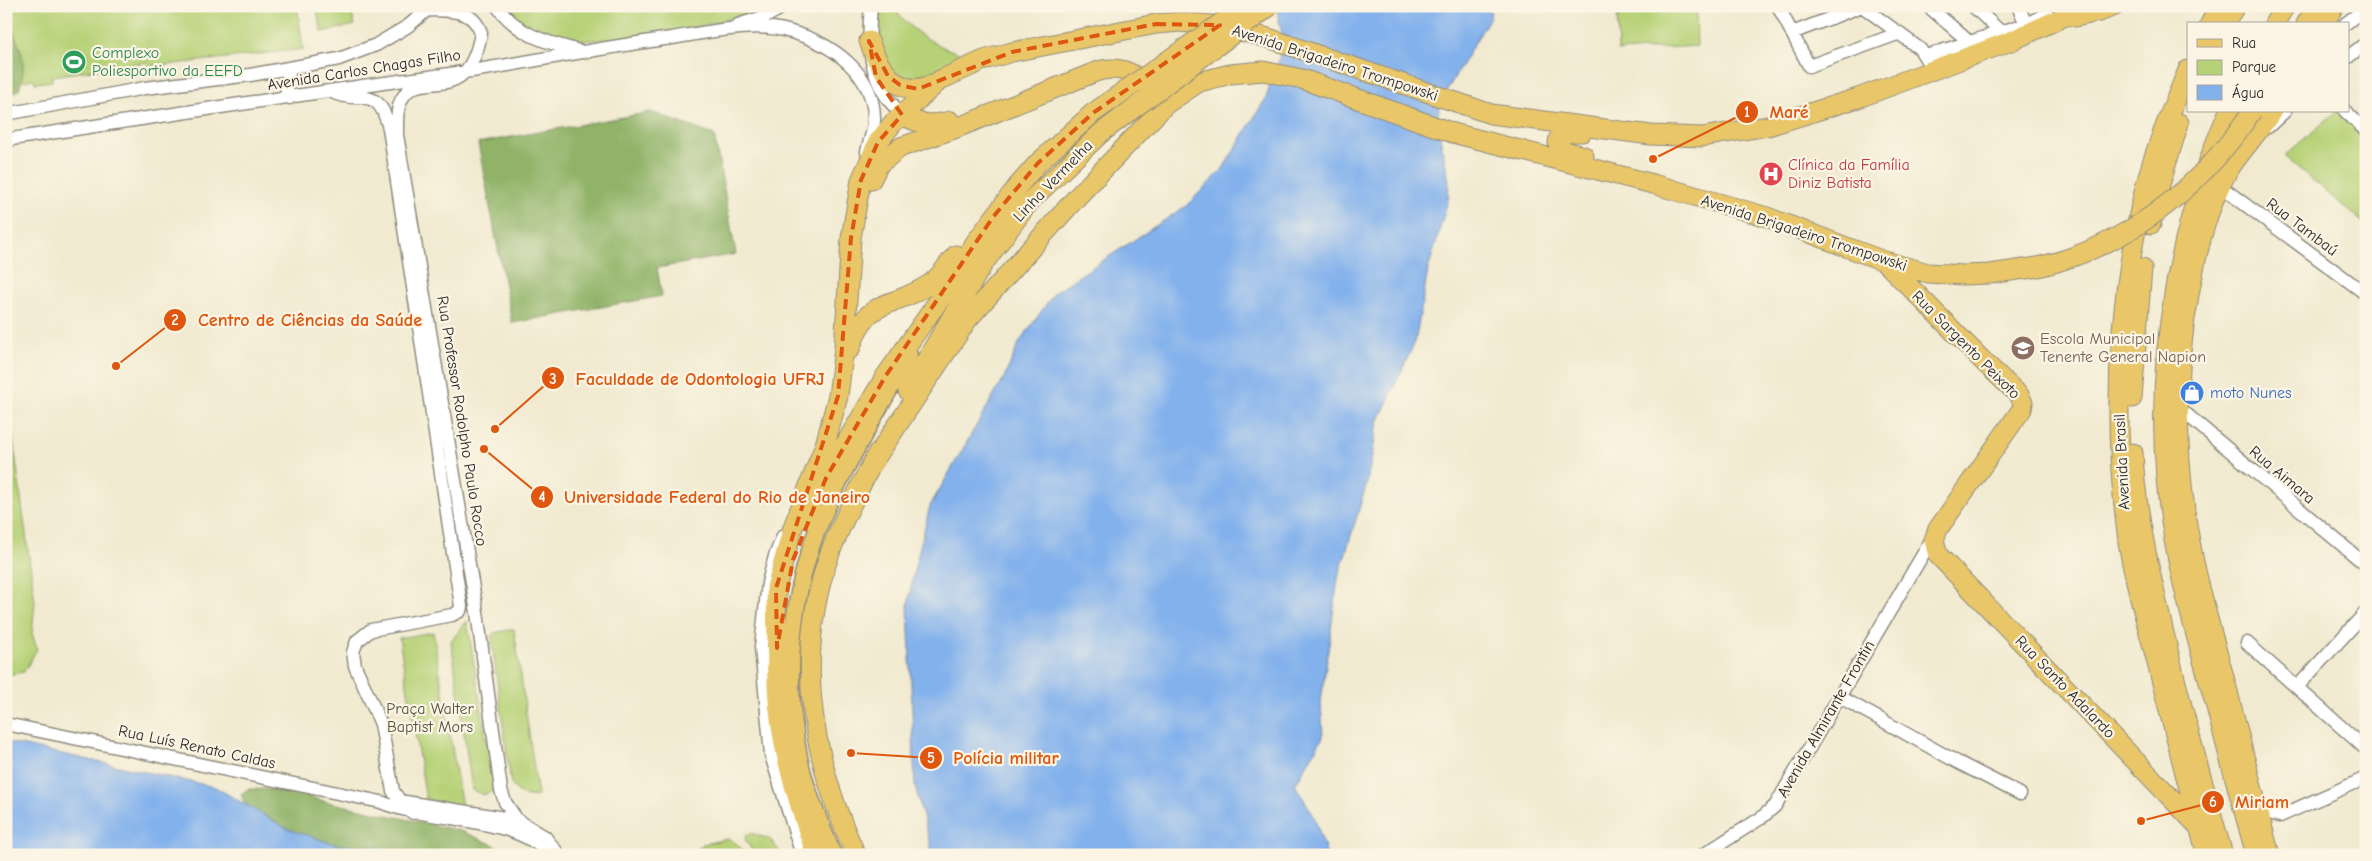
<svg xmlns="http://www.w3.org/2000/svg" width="2372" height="861" font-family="'Comic Neue',sans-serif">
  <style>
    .green { fill: #b6d176; stroke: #707e50 }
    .forest { fill: #90b367; stroke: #5e6f49 }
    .water { fill: #82b1ec; stroke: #566e8c }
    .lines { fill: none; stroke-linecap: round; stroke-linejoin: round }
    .minor-casing { stroke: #8e8a7e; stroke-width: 15 }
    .major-casing { stroke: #8e8a7e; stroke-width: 19 }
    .highway-casing { stroke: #8e8a7e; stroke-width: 21 }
    .minor { stroke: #fff; stroke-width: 12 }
    .major { stroke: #e9c769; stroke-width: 16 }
    .highway { stroke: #e9c769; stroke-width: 19 }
    .highway-bridge-casing { stroke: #8e8a7e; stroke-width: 21; stroke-linecap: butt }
    .highway-bridge { stroke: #e9c769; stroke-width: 19 }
    .marked { fill: none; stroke: #df570e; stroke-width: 4; stroke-dasharray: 10 6; stroke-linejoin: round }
    .labels { text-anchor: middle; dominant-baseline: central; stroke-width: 4.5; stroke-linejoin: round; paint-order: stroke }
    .leisure-label { font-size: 16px; fill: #27864d; stroke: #fcf5e5; text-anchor: start }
    .street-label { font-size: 16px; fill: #2b2b2b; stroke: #fcf5e5 }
    .health-label { font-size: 16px; fill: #be3a42; stroke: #fcf5e5; text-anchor: start }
    .education-label { font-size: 16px; fill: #785e54; stroke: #fcf5e5; text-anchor: start }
    .shop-label { font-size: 16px; fill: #366cbe; stroke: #fcf5e5; text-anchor: start }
    .park-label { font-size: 16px; fill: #4e543e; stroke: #fcf5e5 }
    .leader { fill: none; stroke: #df570e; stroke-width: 2 }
    .callout-dot { fill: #df570e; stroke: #fcf5e5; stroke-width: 2 }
    .mark-label { font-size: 15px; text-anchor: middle; font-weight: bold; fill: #fff }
    .callout-label { font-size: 18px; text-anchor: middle; font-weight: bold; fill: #df570e; stroke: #fcf5e5; stroke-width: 4.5; stroke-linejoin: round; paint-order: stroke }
  </style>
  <rect width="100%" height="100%" fill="#fcf5e5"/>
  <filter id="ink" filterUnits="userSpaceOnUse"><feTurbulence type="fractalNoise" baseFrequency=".02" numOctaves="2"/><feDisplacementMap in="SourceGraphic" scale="10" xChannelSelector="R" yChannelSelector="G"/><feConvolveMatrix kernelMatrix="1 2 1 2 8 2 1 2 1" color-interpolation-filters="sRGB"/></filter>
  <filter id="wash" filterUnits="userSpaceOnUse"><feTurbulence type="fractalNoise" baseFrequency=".0096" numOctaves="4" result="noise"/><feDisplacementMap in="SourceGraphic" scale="20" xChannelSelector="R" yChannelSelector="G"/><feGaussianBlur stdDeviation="1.12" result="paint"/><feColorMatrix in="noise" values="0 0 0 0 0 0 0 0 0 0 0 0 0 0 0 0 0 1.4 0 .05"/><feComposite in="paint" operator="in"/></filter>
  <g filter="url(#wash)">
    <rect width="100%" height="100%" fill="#f1ead0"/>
    <!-- green -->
    <path class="green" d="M6,6H297L303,49L148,67L147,62L52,76V81L35,83L34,79L6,84Z
      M316,6H349L355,25L322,32Z
      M504,6H764C724,28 581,51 539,35C524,29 514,18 504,6Z
      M879,6H893C912,35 941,49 973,57L913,85L888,67L877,41Z
      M1617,6H1696L1697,46L1618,51Z
      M2337,111L2366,129V225L2284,156Z
      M6,386L35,602L32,633L37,649L24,672L6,675Z
      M467,621L494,785L491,792L483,795L472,790L451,641Z
      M514,629L538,796C525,797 519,795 511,784L491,636L494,633Z
      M433,632L462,808L426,799L399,638Z
      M750,833L770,839L782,855H755L745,839L747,834Z
      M727,839L736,843L746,855H698L699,847L703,844Z"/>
    <!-- forest -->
    <path class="forest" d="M6,6H8C7,23 18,39 22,55C25,66 22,80 19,90L6,96V52L8,49L6,45Z
      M651,112L714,135L736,254L657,268L662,296L512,323L478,143Z
      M248,789L292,790L319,800L461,831L494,845L507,855H371L327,849L246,808L241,794Z"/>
    <!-- water -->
    <path class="water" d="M1276,6H1476L1491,12L1490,17L1440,102L1437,122L1449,181L1448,200L1428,270L1415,342L1378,422L1367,483L1338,578L1321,702L1323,737L1295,785L1313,814L1327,855H933L915,786L908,606L914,571L930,506L1005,376L1019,343L1055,292L1186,206L1222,170L1266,98L1280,56L1283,39Z
      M6,742L215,787L288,829L338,845L377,847L402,855H6Z"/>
  </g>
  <g filter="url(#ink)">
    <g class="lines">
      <defs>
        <path id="minor" d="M497,6C517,34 544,42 576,50
          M871,6C867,47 869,85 902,114
          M1778,6L1809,66L1900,33
          M1862,6L1920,49L1928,62
          M1928,6L1975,47
          M1973,6L2005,36
          M2018,6L2026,24
          M428,10C449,11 473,8 481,33C467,110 421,67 403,97C396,108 397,123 397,135L477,612L501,790L505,802L517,820
          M2345,24L2358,14L2366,13
          M738,25L767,16L784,6
          M1792,33L1862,6
          M1926,56L2026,24L2047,14
          M2348,57L2366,43
          M332,92C361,106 377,82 389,128L461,606L460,611L452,615L371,630L357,641L353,652L355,666L381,724L393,791L400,801L413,813
          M290,98L286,87L290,69
          M2345,111L2366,131
          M6,114L145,88L250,75L339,59L376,45L408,26L432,6
          M2268,127L2285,111
          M6,140C130,120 254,102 377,84C417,78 457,74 496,67C555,57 613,46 672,38C708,32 756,21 791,32C831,43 875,73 874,120C874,131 869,142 867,152
          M2220,186L2366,294
          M2179,408L2366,565
          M783,536L775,556L768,583L761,647L771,755L802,855
          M2247,643L2366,749
          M2297,687L2366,612
          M1840,697L1957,762L2020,794
          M6,724L381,802C427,822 519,816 549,855
          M2254,800L2270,813L2280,816L2366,778
          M399,801L517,820L545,837L559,855
          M1703,855L1761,818L1775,806L1935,534"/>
        <path id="major" d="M833,855C821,824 807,794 800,762C784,687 789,605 816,533C840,471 877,413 909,355"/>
        <path id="highway" d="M2075,17L2099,12L2115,6
          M2210,24L2219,6
          M2225,24L2235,6
          M2274,24L2285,6
          M2306,24L2317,6
          M2324,24L2334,6
          M869,41C879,69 899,101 932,84
          M2188,70C2173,107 2156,145 2146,184C2117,300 2112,422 2128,541C2134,582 2147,623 2157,663C2173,727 2189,791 2207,855
          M2229,111C2178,225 2156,354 2166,478C2172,555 2194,629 2215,703C2228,754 2242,804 2256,855
          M902,114C918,125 932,126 950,121
          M1582,132C1571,132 1558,130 1558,144L1564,151L1584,156
          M871,180L879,164L901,147L954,129L1098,71C1117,66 1142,71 1146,94
          M2151,224L2158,191L2179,123
          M1885,262L1986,364L2019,395L2023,403L2022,409L1938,529L1934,540L1938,555L2197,825
          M850,349C867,295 891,310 930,284C941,276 947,265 956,255
          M908,391L983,264L1030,201
          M2132,398L2142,268
          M2133,453C2135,502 2145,551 2156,598C2175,685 2199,770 2223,855
          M871,465L968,319L1077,197L1166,104L1199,82L1230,74L1263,71L1302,79L1453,133L1653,184L1767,217L1881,260L1928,273L1963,275L1990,274L2038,267L2057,262
          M808,519L841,451L885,377L942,296L975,243L1017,187
          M778,635C771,717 790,779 816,855
          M777,648L776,588L793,527L825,445L838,396L844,349L851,238L861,180L878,142L893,123L940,80L984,60L1012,52L1156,24L1180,22L1221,26L1268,38L1491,114L1651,135L1702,137L1768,126L1858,98L2011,41L2087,6
          M856,855C811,758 793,656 830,553C843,518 860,487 877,454
          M2270,855C2255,801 2242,747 2228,692C2212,632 2193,572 2185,510C2175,436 2176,362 2190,289C2197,254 2204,220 2219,188C2231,160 2256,137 2272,111"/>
      </defs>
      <!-- minor casing -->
      <use href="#minor" class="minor-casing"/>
      <!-- major casing -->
      <use href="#major" class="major-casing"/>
      <!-- highway casing -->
      <use href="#highway" class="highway-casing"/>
      <!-- minor -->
      <use href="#minor" class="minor"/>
      <!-- major -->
      <use href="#major" class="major"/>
      <!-- highway -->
      <use href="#highway" class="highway"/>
      <defs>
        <path id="highway-bridge" d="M1017,187L1038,163L1093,113L1245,6
          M1030,201L1101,133L1270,6
          M2057,262C2138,238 2206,181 2252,111"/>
      </defs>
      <!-- highway-bridge casing -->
      <use href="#highway-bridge" class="highway-bridge-casing"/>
      <!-- highway-bridge -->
      <use href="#highway-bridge" class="highway-bridge"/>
    </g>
  </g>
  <!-- marked area -->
  <path class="marked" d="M1156,24L1220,25L1093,113L1038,163L993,217L885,377L826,478L793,560L777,648L776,588L838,396L851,238L861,180L878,142L902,115L876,77L869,41L888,76L900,85L918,89L1012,52Z"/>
  <!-- icons -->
  <defs>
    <symbol id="stadium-disc" viewBox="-11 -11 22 22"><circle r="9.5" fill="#2e9e5b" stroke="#fcf5e5"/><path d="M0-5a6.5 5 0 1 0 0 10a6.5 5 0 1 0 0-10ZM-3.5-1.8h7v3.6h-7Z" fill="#fff"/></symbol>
    <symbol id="hospital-disc" viewBox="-11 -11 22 22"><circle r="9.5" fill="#e0444e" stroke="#fcf5e5"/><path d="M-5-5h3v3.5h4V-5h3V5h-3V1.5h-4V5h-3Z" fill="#fff"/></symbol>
    <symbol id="school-disc" viewBox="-11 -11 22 22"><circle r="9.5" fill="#8d6e63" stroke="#fcf5e5"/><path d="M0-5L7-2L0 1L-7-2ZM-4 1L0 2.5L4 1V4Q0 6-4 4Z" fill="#fff"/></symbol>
    <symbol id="shop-disc" viewBox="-11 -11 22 22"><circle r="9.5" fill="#3f7fe0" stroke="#fcf5e5"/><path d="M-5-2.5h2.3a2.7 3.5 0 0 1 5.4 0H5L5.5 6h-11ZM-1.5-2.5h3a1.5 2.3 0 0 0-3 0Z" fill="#fff"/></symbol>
  </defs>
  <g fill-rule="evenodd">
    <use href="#stadium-disc" x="60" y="48" width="28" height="28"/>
    <use href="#hospital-disc" x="1757" y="160" width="28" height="28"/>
    <use href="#school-disc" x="2009" y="334" width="28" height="28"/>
    <use href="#shop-disc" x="2178" y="379" width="28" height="28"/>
  </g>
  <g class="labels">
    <!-- leisure labels -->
    <g class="leisure-label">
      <text x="92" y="53">Complexo<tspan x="92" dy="18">Poliesportivo da EEFD</tspan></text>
    </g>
    <!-- street labels -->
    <g class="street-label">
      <text transform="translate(1335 63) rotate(18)">Avenida Brigadeiro Trompowski</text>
      <text transform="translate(364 70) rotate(-9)">Avenida Carlos Chagas Filho</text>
      <text transform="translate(1053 181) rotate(-46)">Linha Vermelha</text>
      <text transform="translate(2302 227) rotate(37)">Rua Tambaú</text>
      <text transform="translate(1804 233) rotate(18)">Avenida Brigadeiro Trompowski</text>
      <text transform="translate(1966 345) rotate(45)">Rua Sargento Peixoto</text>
      <text transform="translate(462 421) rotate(81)">Rua Professor Rodolpho Paulo Rocco</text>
      <text transform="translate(2122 462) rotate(-93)">Avenida Brasil</text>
      <text transform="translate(2282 475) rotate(40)">Rua Aimara</text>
      <text transform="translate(2065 687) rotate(46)">Rua Santo Adalardo</text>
      <text transform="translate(1826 719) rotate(-60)">Avenida Almirante Frontin</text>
      <text transform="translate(197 747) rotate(12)">Rua Luís Renato Caldas</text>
    </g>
    <!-- health labels -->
    <g class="health-label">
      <text x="1788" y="165">Clínica da Família<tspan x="1788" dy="18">Diniz Batista</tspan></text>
    </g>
    <!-- education labels -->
    <g class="education-label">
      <text x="2040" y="339">Escola Municipal<tspan x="2040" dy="18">Tenente General Napion</tspan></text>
    </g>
    <!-- shop labels -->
    <g class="shop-label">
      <text x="2210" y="393">moto Nunes</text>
    </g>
    <!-- park labels -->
    <g class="park-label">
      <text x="430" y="709">Praça Walter<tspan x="430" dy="18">Baptist Mors</tspan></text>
    </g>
  </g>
  <!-- callouts -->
  <path class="leader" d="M1653 159L1747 112M116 366L175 320M495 429L553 378M484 449L542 497M851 753L931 758M2141 821L2213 802"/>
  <g class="callout-dot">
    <circle cx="1653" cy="159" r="5"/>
    <circle cx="116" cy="366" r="5"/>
    <circle cx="495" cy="429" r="5"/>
    <circle cx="484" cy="449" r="5"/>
    <circle cx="851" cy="753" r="5"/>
    <circle cx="2141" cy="821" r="5"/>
    <circle cx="1747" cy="112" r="12"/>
    <circle cx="175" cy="320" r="12"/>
    <circle cx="553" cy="378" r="12"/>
    <circle cx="542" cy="497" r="12"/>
    <circle cx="931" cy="758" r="12"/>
    <circle cx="2213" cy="802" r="12"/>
  </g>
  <g class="mark-label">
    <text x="1747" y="117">1</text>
    <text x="175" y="325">2</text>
    <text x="553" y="384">3</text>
    <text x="542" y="502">4</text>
    <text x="931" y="763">5</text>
    <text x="2213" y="807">6</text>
  </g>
  <g class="callout-label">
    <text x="1789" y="118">Maré</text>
    <text x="310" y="326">Centro de Ciências da Saúde</text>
    <text x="700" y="385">Faculdade de Odontologia UFRJ</text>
    <text x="717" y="503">Universidade Federal do Rio de Janeiro</text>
    <text x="1006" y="764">Polícia militar</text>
    <text x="2262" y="808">Miriam</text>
  </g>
  <!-- margin -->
  <rect width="2372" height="861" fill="none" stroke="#fcf5e5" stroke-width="25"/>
  <!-- legend -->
  <rect x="2187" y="22" width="162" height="90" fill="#fcf5e5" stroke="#a8a49b"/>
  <rect x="2197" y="39" width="25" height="8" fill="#e9c769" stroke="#a8a49b"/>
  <text x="2232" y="48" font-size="15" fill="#2b2b2b">Rua</text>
  <rect x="2197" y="60" width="25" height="15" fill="#b6d176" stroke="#a8a49b"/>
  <text x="2232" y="72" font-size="15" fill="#2b2b2b">Parque</text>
  <rect x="2197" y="85" width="25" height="15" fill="#82b1ec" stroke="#a8a49b"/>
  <text x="2232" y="98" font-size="15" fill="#2b2b2b">Água</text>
</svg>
